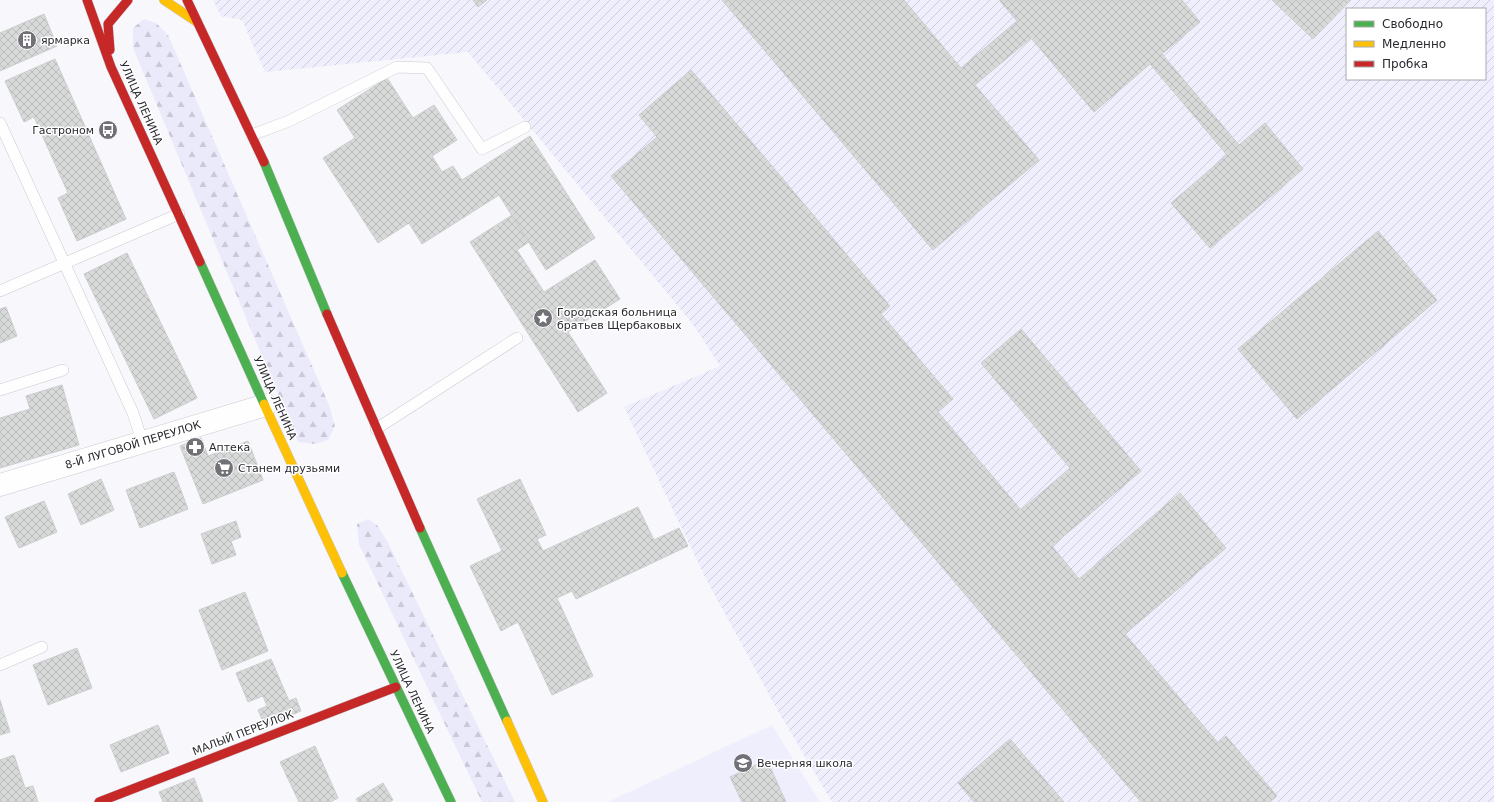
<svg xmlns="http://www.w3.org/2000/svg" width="1494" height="802" font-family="'DejaVu Sans',sans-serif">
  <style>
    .built { fill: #efeefd }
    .industrial { fill: url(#industrial-furrows); fill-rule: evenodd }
    .forest { fill: url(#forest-firs) }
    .building { fill: url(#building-cross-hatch); stroke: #cacecd }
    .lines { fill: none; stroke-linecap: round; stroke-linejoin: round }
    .lane-casing { stroke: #cacad0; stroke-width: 12 }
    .street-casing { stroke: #cacad0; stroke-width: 23 }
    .fast-casing { stroke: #cacad0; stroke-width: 10 }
    .slow-casing { stroke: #cacad0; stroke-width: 10 }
    .jam-casing { stroke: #cacad0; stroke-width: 10 }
    .lane { stroke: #fefeff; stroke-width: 11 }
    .street { stroke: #fefeff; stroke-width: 22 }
    .fast { stroke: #4caf50; stroke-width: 9 }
    .slow { stroke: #ffc107; stroke-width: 9 }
    .jam { stroke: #c62828; stroke-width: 9 }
    .labels { text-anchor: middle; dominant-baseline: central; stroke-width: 3; stroke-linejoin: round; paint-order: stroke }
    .poi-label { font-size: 11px; fill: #2a2930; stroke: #fff; text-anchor: start }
    .street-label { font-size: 11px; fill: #2a2930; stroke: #fff }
  </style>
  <defs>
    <pattern id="industrial-furrows" width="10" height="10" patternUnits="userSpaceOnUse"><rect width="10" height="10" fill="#efeefd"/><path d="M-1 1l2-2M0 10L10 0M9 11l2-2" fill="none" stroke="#cdccd9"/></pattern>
    <pattern id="forest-firs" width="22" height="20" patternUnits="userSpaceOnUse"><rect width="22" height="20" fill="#ebeafa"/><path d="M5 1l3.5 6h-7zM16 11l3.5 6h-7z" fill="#cac9d7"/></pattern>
    <pattern id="building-cross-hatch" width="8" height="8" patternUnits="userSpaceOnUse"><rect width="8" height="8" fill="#d7dad9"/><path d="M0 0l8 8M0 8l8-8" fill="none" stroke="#b9bbbb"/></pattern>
  </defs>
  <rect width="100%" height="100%" fill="#f7f7fc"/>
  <!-- built -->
  <path class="built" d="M772,725L820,802H608Z"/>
  <!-- industrial -->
  <path class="industrial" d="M213,0H1494V802H832L778,711L706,579L624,407L720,366L692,323L468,52L265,72L242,20L221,16ZM1347,9H1485V79H1347Z"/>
  <!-- forest -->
  <path class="forest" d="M144,19L156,23L168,35L329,405L335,426L328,440L315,444L298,442L133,48V28Z
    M368,519L377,525L387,541L515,802H482L359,544L357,524Z"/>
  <!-- building -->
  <path class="building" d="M473,0H487L478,7Z
    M722,0H904L961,68L1017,21L999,0H1182L1200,22L1162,54L1239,145L1265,123L1303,169L1210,248L1171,203L1227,155L1150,64L1094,112L1031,38L975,85L1039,160L933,250Z
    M1272,0H1351L1313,39Z
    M44,14L57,46L0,71V33Z
    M55,59L126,219L77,241L58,198L68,193L34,117L24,122L5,81Z
    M691,70L890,306L881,314L953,399L938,412L1021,510L1070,468L981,363L1021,329L1141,471L1052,546L1079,579L1180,493L1226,548L1125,634L1218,743L1226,736L1277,796L1270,802H1141L611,176L657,137L639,115Z
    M387,78L413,118L434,105L457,140L432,156L442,172L453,166L462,180L530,136L595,238L546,270L499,195L422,244L409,223L378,243L323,158L355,138L337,110Z
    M512,215L529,242L517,250L544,292L595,260L620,299L568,332L607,393L578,412L470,242Z
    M1378,231L1437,300L1297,419L1238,349Z
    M127,253L197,398L154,419L84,274Z
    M6,307L17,336L0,343V309Z
    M62,385L79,445L0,468V418L30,409L26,396Z
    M201,438L208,456L248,441L263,480L203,504L180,446Z
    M174,472L188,509L140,528L126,490Z
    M101,479L114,510L81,525L68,494Z
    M520,479L546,535L537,539L543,551L638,507L654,540L679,528L688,546L576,599L572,591L557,598L593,676L552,695L518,622L501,631L470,566L502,551L477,499Z
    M44,501L57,532L19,548L5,517Z
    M236,521L241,537L231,541L236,555L212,564L201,534Z
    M245,592L268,651L222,670L199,610Z
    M77,648L92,688L48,705L33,665Z
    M271,659L289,701L296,698L301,711L265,726L258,710L267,706L263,696L248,702L236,673Z
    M0,700L10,732L0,735Z
    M158,725L169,753L121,772L110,745Z
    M1010,739L1064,802H974L958,783Z
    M315,746L338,798L330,802H299L280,762Z
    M14,755L25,788L33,786L38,802H0V760Z
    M767,760L786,802H742L730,777Z
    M194,778L203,802H163L159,792Z
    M383,783L393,800L389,802H358L356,799Z"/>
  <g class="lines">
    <defs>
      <path id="lane" d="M0,123L133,413L142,441
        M252,135L289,121L397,67L427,68L482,149L525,127
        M0,291L179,214
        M0,390L63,370
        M376,429L517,338
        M0,665L42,647"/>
      <path id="street" d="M0,485L266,405"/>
      <path id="fast" d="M264,162L327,314
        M200,262L264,404
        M420,528L507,721
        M342,573L451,802"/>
      <path id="slow" d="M164,0L197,22
        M264,404L342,573
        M507,721L543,802"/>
      <path id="jam" d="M87,0L111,67L200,262
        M187,0L264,162
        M110,50L108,24L128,0
        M327,314L420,528
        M99,802L396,687"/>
    </defs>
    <!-- lane casing -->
    <use href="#lane" class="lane-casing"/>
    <!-- street casing -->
    <use href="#street" class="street-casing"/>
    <!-- fast casing -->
    <use href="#fast" class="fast-casing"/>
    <!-- slow casing -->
    <use href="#slow" class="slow-casing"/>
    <!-- jam casing -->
    <use href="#jam" class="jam-casing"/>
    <!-- lane -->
    <use href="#lane" class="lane"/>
    <!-- street -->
    <use href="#street" class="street"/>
    <!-- fast -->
    <use href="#fast" class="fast"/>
    <!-- slow -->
    <use href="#slow" class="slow"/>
    <!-- jam -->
    <use href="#jam" class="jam"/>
  </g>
  <!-- icons -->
  <defs>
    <symbol id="building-disc" viewBox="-11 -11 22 22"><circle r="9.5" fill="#727177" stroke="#fff"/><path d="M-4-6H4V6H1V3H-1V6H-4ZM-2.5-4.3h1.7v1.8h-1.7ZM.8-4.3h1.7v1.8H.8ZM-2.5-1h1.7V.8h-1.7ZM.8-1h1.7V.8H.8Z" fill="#fff"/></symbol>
    <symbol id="bus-disc" viewBox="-11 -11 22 22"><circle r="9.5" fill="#727177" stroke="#fff"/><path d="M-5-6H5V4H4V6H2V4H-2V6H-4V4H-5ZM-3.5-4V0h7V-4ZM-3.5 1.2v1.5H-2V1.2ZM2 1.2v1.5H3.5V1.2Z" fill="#fff"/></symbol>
    <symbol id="sight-disc" viewBox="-11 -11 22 22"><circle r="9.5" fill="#727177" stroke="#fff"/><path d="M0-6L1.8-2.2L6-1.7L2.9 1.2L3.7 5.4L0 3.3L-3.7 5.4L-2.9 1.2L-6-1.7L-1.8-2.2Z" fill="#fff"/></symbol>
    <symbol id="pharmacy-disc" viewBox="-11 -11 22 22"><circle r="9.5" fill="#727177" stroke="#fff"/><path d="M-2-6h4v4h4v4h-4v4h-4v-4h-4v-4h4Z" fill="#fff"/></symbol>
    <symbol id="supermarket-disc" viewBox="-11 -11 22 22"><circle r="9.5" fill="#727177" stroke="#fff"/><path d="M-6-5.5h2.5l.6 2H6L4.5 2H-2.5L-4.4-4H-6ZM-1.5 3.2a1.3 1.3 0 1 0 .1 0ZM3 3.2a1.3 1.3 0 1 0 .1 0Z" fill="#fff"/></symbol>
    <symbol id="school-disc" viewBox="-11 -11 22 22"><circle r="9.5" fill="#727177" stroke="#fff"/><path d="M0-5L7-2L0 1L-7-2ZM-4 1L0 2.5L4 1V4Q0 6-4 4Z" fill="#fff"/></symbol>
  </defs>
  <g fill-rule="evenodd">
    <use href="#building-disc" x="16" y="29" width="22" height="22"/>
    <use href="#bus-disc" x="97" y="119" width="22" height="22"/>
    <use href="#sight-disc" x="532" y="307" width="22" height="22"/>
    <use href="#pharmacy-disc" x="184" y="436" width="22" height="22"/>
    <use href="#supermarket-disc" x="213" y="457" width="22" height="22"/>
    <use href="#school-disc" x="732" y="752" width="22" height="22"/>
  </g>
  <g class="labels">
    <!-- poi labels -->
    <g class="poi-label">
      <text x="41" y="40">ярмарка</text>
      <text x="94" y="130" text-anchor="end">Гастроном</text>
      <text x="557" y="312">Городская больница<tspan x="557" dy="13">братьев Щербаковых</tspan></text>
      <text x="209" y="447">Аптека</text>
      <text x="238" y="468">Станем друзьями</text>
      <text x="757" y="763">Вечерняя школа</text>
    </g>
    <!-- street labels -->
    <g class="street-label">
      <text transform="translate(141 103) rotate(66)">УЛИЦА ЛЕНИНА</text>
      <text transform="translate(275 398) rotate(66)">УЛИЦА ЛЕНИНА</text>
      <text transform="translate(133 445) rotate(-17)">8-Й ЛУГОВОЙ ПЕРЕУЛОК</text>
      <text transform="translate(412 692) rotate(65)">УЛИЦА ЛЕНИНА</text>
      <text transform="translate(243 733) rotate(-21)">МАЛЫЙ ПЕРЕУЛОК</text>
    </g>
  </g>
  <!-- legend -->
  <rect x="1346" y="8" width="140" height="72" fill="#ffffff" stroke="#aaa9ac"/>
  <rect x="1354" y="21" width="20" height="6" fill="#4caf50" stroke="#aaa9ac"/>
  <text x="1382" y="28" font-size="12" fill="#2a2930">Свободно</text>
  <rect x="1354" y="41" width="20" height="6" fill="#ffc107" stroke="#aaa9ac"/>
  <text x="1382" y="48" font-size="12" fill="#2a2930">Медленно</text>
  <rect x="1354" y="61" width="20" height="6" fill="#c62828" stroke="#aaa9ac"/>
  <text x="1382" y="68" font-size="12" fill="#2a2930">Пробка</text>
</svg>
